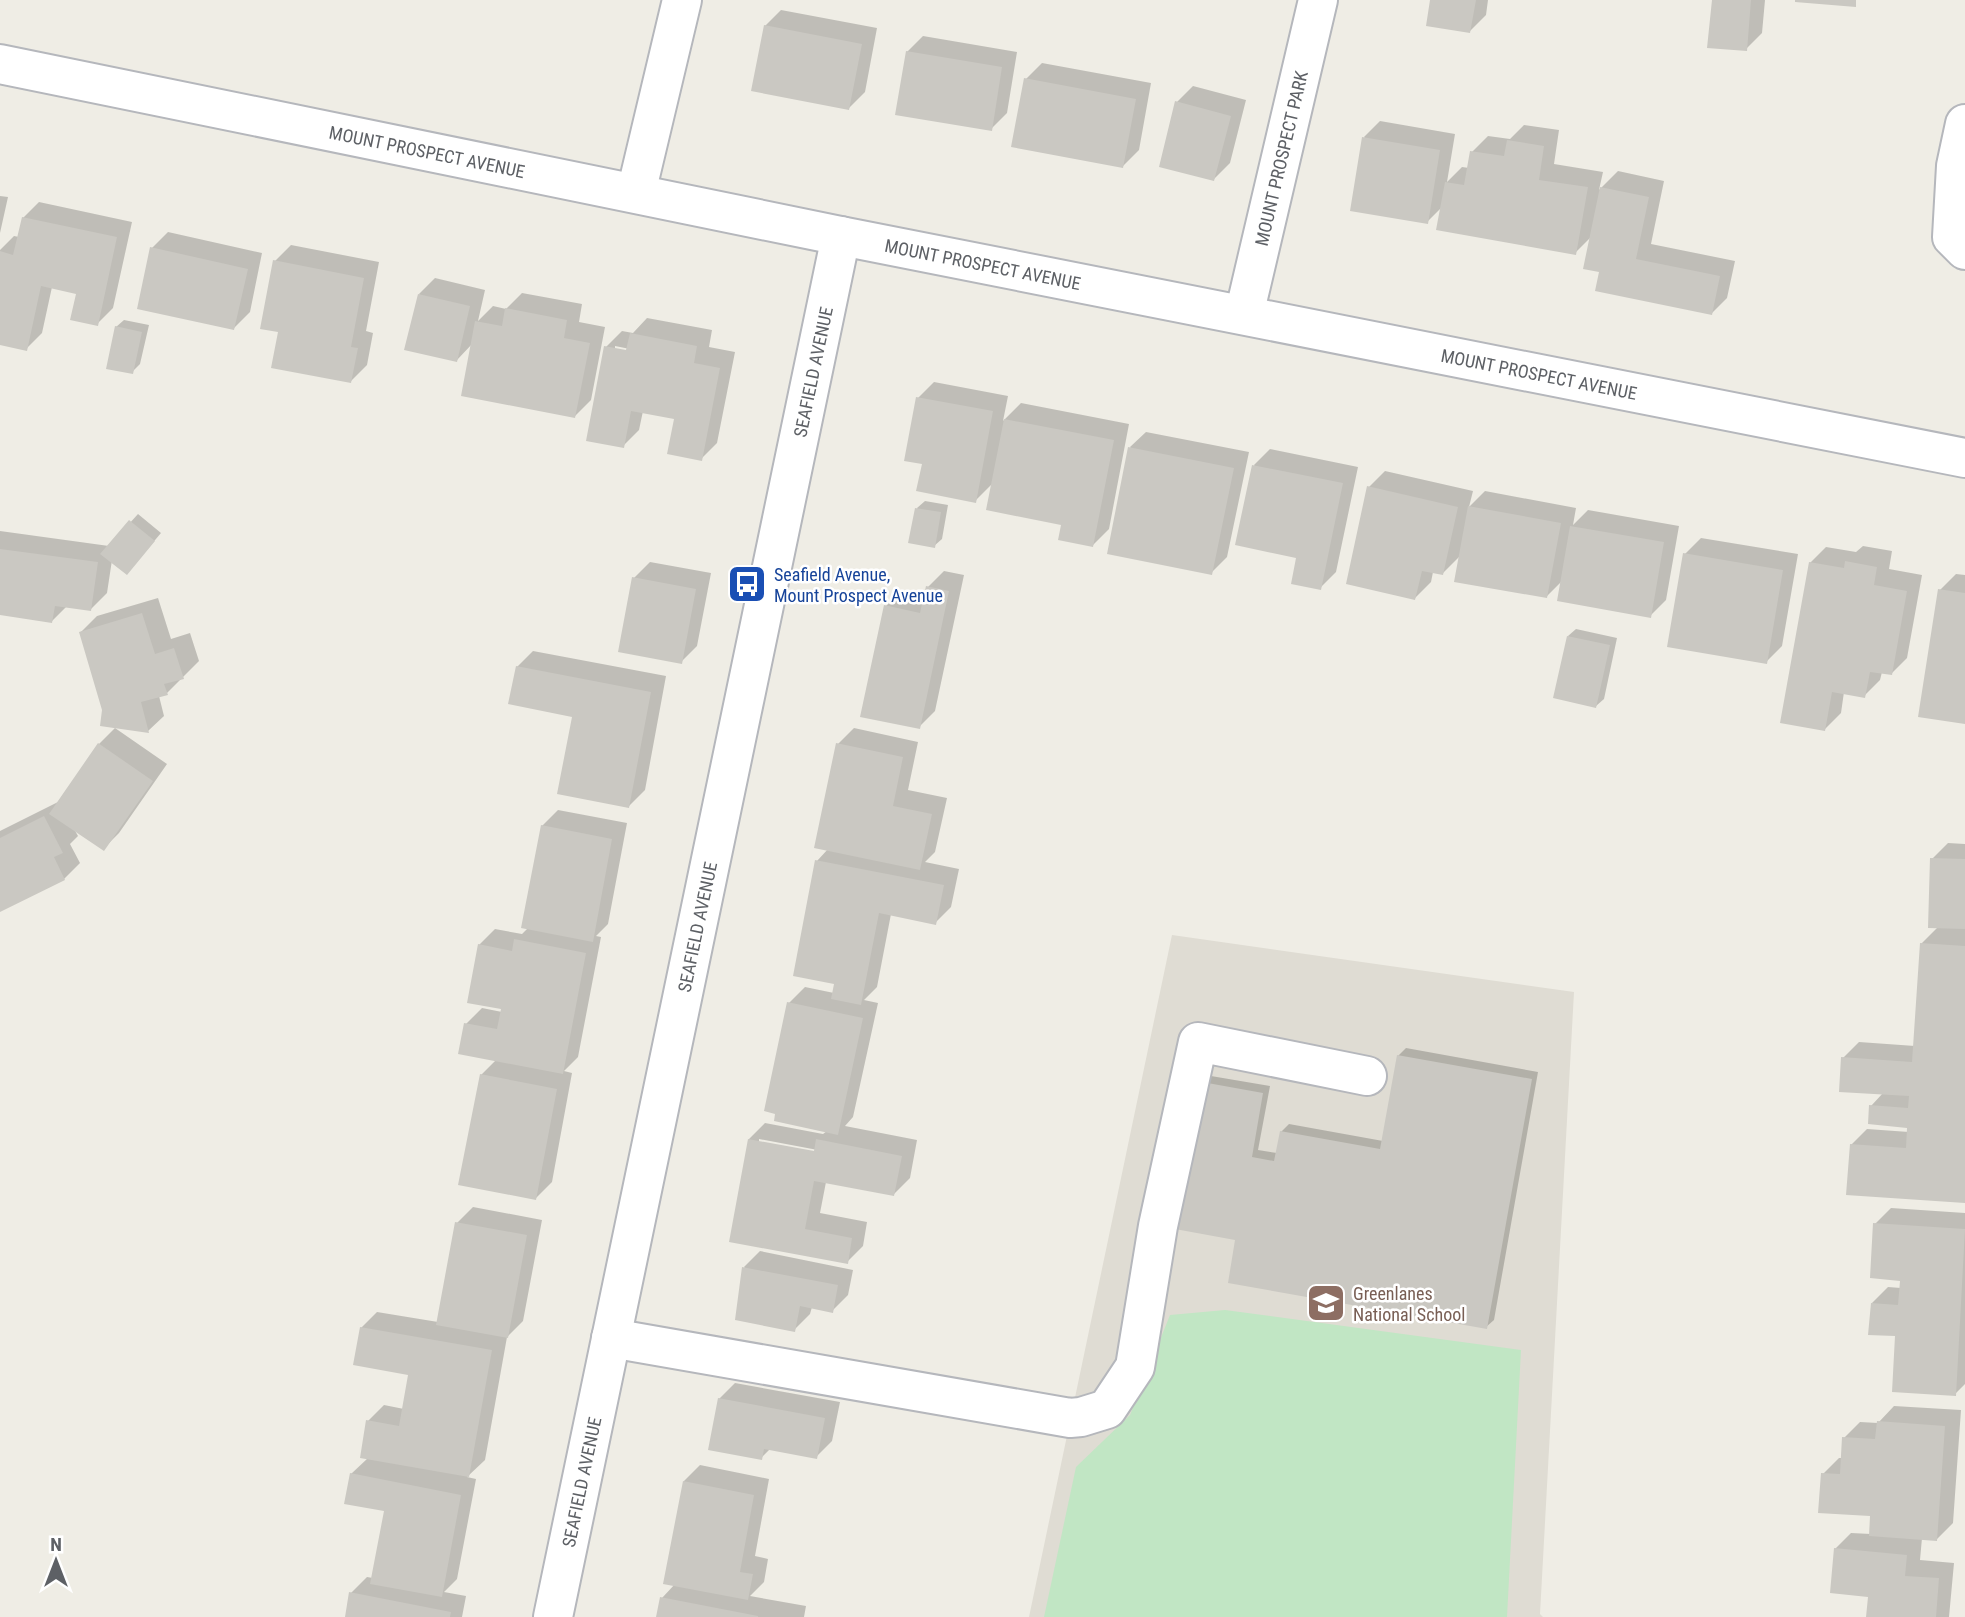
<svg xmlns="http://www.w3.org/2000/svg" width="1965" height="1617" font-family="'Roboto Condensed',sans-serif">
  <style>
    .education { fill: #dfdcd3 }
    .green { fill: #c1e6c4 }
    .shadow { fill: #0003; fill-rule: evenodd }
    .building { fill: #cac8c2 }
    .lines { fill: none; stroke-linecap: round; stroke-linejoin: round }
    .minor-casing { stroke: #b5b7bc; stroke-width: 42 }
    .minor { stroke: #fff; stroke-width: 38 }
    .labels { text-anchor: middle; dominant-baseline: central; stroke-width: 5; stroke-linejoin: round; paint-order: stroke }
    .street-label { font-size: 18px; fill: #5d6065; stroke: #fff }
    .transit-label { font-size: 18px; fill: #164399; stroke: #fff; text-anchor: start }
    .education-label { font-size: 18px; fill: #785e54; stroke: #fff; text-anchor: start }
  </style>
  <rect width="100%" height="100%" fill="#efede5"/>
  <!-- education -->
  <path class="education" d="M1172,935L1574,992L1540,1614L1543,1617H1029Z"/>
  <!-- green -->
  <path class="green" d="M1225,1310L1521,1350L1507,1617H1044L1076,1467L1130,1415L1170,1315Z"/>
  <!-- shadow -->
  <path class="shadow" d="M1432,0H1488L1486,15L1470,31Z
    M1713,0H1765L1762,33L1746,49Z
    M781,10L877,28L865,92L849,108L765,26Z
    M923,36L1017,52L1007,113L991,129L907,52Z
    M1042,63L1151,83L1139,150L1123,166L1026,79Z
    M1193,86L1246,100L1230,163L1214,179L1177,102Z
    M1380,121L1455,134L1447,182L1462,167L1469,168L1472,152L1488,136L1510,139L1524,125L1559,130L1554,164L1603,172L1599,190L1618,171L1664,181L1651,244L1735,261L1727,298L1711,314L1601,271L1592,236L1575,253L1442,207L1427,222L1364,137Z
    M0,196L8,197L0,233Z
    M39,202L132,222L113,308L97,324L78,292L52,287L42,333L26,349L0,343V250L14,236L19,237L23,218Z
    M168,232L262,253L250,312L234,328L152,248Z
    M291,245L379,262L366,331L373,333L367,365L351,381L280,330L275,261Z
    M435,278L485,290L478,321L493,306L506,309L522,293L582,304L579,322L605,327L591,400L575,416L473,343L457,360L419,294Z
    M647,318L712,330L709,347L735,352L717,443L701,459L676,417L643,411L639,430L623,446L606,347L622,331L633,333ZM615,346L635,350V353L615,350Z
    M124,320L149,325L140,364L132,372L116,327Z
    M934,382L1008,396L1003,421L1021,403L1129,424L1109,529L1093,545L1063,523L993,483L975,501L924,462L918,398Z
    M1146,432L1249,452L1227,557L1211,573L1130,447Z
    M1270,449L1358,467L1336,572L1320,588L1298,556L1254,465Z
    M1385,471L1473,491L1469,507L1485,491L1576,508L1573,525L1588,510L1679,526L1666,600L1650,616L1562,581L1547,596L1461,555L1442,574L1433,572L1431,582L1415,598L1369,487Z
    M925,501L948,505L942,539L934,546L917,508Z
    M138,514L161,533L134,565L112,560L107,593L91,609L67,606L52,621L0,614V531L109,546Z
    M1701,538L1798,554L1782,646L1766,662L1685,554Z
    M1863,546L1892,551L1889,569L1922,575L1907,658L1891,674L1882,672L1880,680L1864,696L1844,692L1841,713L1825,729L1810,563L1826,547L1856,552Z
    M650,562L711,573L697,646L681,662L634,578Z
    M944,571L964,575L935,711L919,727L886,606L902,590L926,595L928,587Z
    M1956,574L1965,575V722L1940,590Z
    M158,598L171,639L190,633L199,661L167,693L159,696L164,716L148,731L104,710L81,632L97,616Z
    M1576,629L1617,638L1604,699L1596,706L1568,636Z
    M533,651L666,676L645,790L629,806L574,715L517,667Z
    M115,728L167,764L119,833L103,849L74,829L78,836L70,844L80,863L64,879L0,910V831L58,802L99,744Z
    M854,728L918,742L908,790L947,798L935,852L925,862L959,869L951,907L935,923L891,914L877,987L864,1000L878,1003L853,1117L845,1126L917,1140L910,1178L894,1194L826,1182L820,1213L867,1222L863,1246L847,1262L731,1241L749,1139L765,1123L823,1134L827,1131L789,1003L805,987L834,993L836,983L817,861L828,849L838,744ZM759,1139L823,1151L822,1154L759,1143Z
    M558,810L627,823L608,924L596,936L601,937L578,1057L564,1071L572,1073L552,1182L536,1198L481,1075L496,1060L466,1024L482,1008L502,1012L479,945L495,929L522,934L528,928L542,826Z
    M1948,843L1965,844V1200L1851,1145L1867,1129L1909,1132V1126L1871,1106L1883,1093L1843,1058L1859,1042L1915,1046L1921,944L1939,926L1932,859Z
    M1406,1048L1538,1072L1494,1320L1486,1327L1237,1239L1203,1083L1211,1076L1270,1086L1258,1150L1277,1153L1281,1132L1289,1124L1383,1141L1398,1056Z
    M473,1207L542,1220L523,1321L507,1337L485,1460L467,1477L476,1479L457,1579L444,1592L466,1596L462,1617H346L351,1593L367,1577L373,1578L386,1510L351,1474L368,1458V1421L384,1405L404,1409L410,1374L361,1328L377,1312L438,1322L457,1223Z
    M1891,1208L1965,1213V1384L1955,1394L1897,1334L1872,1303L1888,1287L1901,1288V1279L1875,1224Z
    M760,1251L853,1270L848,1295L832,1311L812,1307L810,1314L794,1330L744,1267Z
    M735,1383L840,1402L832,1441L816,1457L771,1448L761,1458L719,1399Z
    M1894,1406L1961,1410L1953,1523L1937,1539L1922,1538L1920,1560L1954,1563L1949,1617H1868L1870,1595L1835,1549L1851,1533L1871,1534L1872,1514L1823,1474L1839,1458H1843L1844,1438L1860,1422L1878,1423Z
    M700,1465L769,1479L755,1556L768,1559L764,1582L750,1596L806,1606L804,1617H658L662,1598L675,1584L684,1481Z"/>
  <!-- building -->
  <path class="building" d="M1430,0H1476L1470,33L1426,26Z
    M1712,0H1751L1747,51L1707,48Z
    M1795,0H1856V7L1795,2Z
    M764,25L862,44L849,110L751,91Z
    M906,51L1002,67L992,131L895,115Z
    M1024,78L1136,99L1123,168L1011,147Z
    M1175,101L1231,116L1214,181L1159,167Z
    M1362,137L1440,150L1428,224L1350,211Z
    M1507,140L1544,146L1539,180L1588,187L1576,255L1436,230L1445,182L1464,185L1470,151L1504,156Z
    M1600,187L1649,197L1636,259L1720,276L1712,315L1595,291L1599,272L1583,269Z
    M22,217L117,237L98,326L70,320L76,294L41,286L27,351L0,345V251L13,255Z
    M150,247L248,269L234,330L137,309Z
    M273,260L364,278L351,347L358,348L351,383L271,368L278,332L260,329Z
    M418,294L470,306L457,362L404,350Z
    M505,308L567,320L564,338L590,343L575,418L461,396L475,321L502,326Z
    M115,326L142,332L133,374L106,369Z
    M630,333L697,346L694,363L720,368L702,461L667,454L674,419L631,411L624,448L586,441L604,346L626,350Z
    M916,397L993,411L976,503L916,491L922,464L904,461Z
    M1004,419L1114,440L1093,547L1058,540L1061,525L986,510Z
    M1128,447L1234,468L1212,575L1107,554Z
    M1252,465L1343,483L1321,590L1291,584L1296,558L1235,545Z
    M1367,486L1458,507L1443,575L1422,571L1415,600L1346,584Z
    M1468,506L1561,523L1547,598L1454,582Z
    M915,508L941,512L935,548L908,543Z
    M129,520L155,541L127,575L100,554Z
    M1570,526L1664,542L1651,618L1557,601Z
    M0,549L98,562L91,611L55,606L52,623L0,615Z
    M1683,553L1783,570L1767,664L1667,647Z
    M1845,561L1877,567L1874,585L1907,591L1892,675L1870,672L1865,698L1832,692L1825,731L1780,723L1809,562L1844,568Z
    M632,577L696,589L682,664L618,652Z
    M926,586L949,591L920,729L860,717L884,605L920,613Z
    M1938,589L1965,593V724L1918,717Z
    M142,613L155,654L174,648L184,679L164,684L168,695L141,702L149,733L100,726L102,710L79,632Z
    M1567,636L1610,645L1596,708L1553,698Z
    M516,666L651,692L629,808L557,794L572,717L508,704Z
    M98,743L153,781L104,851L49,814Z
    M836,743L903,757L893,806L932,814L920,870L814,848Z
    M44,816L63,853L54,857L65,880L0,912V838Z
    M541,825L612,839L593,942L521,928Z
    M1930,858L1965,859V929L1928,928Z
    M815,860L944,885L936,925L879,913L861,1005L831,999L834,984L793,976Z
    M514,939L586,953L563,1074L458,1054L464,1023L497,1029L501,1009L467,1003L478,944L512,951Z
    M1920,943L1965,946V1203L1846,1195L1850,1144L1906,1148L1907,1128L1868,1124L1869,1105L1908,1108L1909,1096L1839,1092L1841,1057L1912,1062Z
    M787,1002L863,1018L838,1135L774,1121L775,1114L764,1111Z
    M1397,1055L1532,1079L1487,1329L1228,1283L1235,1240L1175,1229L1202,1082L1263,1093L1252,1157L1274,1161L1280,1131L1380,1149Z
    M480,1074L557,1089L536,1200L458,1185Z
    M748,1139L814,1151L816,1139L902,1156L894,1196L814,1181L805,1229L852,1238L848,1264L729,1242Z
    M455,1222L527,1235L508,1338L436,1325Z
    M1873,1223L1965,1229L1956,1396L1892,1392L1895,1336L1868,1335L1871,1303L1898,1305L1900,1281L1870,1278Z
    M742,1267L838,1285L833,1313L800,1306L795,1332L735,1320Z
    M360,1327L492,1350L469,1477L360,1458L366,1420L399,1426L408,1375L353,1365Z
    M718,1398L825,1418L817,1459L764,1449L762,1460L708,1450Z
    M1877,1421L1945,1426L1937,1541L1869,1536L1870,1516L1818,1513L1821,1473L1840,1474L1842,1437L1875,1439Z
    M350,1473L461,1495L442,1597L370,1584L384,1511L344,1504Z
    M683,1481L754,1495L740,1572L753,1574L748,1600L663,1584Z
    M1834,1548L1907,1555L1905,1576L1939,1578L1936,1617H1866L1868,1597L1830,1593Z
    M349,1592L451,1612L450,1617H345Z
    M660,1597L758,1616V1617H656Z"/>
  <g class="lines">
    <defs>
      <g id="minor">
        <path id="s1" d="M0,64L841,236L1965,458"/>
        <path d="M1965,124L1956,166L1952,237L1965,250"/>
        <path d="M636,193L682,0"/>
        <path id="s2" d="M1244,315L1318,0"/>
        <path d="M611,1338L1070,1418L1081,1417L1107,1409L1135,1367L1158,1226L1198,1042L1367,1076"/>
        <path id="s3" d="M553,1617L841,236"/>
      </g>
    </defs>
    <!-- minor casing -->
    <use href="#minor" class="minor-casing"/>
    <!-- minor -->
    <use href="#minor" class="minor"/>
  </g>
  <!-- icons -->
  <defs>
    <symbol id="bus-square" viewBox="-11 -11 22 22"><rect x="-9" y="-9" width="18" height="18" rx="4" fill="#1a4fb4" stroke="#fff"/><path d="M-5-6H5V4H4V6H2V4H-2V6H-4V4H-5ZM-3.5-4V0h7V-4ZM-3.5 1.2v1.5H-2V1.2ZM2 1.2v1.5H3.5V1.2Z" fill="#fff"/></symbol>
    <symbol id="school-square" viewBox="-11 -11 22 22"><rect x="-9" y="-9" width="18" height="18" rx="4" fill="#8d6e63" stroke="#fff"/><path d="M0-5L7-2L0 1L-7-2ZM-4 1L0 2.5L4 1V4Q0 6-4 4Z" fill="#fff"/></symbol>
  </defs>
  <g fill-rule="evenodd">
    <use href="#bus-square" x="725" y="562" width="44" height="44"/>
    <use href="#school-square" x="1304" y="1281" width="44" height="44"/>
  </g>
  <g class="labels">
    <!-- street labels -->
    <g class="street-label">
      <text stroke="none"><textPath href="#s1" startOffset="436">MOUNT PROSPECT AVENUE</textPath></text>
      <text stroke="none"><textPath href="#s2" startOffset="161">MOUNT PROSPECT PARK</textPath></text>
      <text stroke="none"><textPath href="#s1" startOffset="1003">MOUNT PROSPECT AVENUE</textPath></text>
      <text stroke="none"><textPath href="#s3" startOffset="1272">SEAFIELD AVENUE</textPath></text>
      <text stroke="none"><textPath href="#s1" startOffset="1570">MOUNT PROSPECT AVENUE</textPath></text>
      <text stroke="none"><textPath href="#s3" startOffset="705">SEAFIELD AVENUE</textPath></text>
      <text stroke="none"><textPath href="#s3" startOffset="138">SEAFIELD AVENUE</textPath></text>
    </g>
    <!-- transit labels -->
    <g class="transit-label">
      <text x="774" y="574">Seafield Avenue,<tspan x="774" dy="21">Mount Prospect Avenue</tspan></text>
    </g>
    <!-- education labels -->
    <g class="education-label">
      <text x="1353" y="1293">Greenlanes<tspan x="1353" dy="21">National School</tspan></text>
    </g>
  </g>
  <!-- north arrow -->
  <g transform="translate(56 1561)" stroke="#ffffff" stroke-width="5" paint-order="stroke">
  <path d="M0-5L12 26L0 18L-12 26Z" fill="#5d6065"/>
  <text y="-10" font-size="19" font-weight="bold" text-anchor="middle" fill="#5d6065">N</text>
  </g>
</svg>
